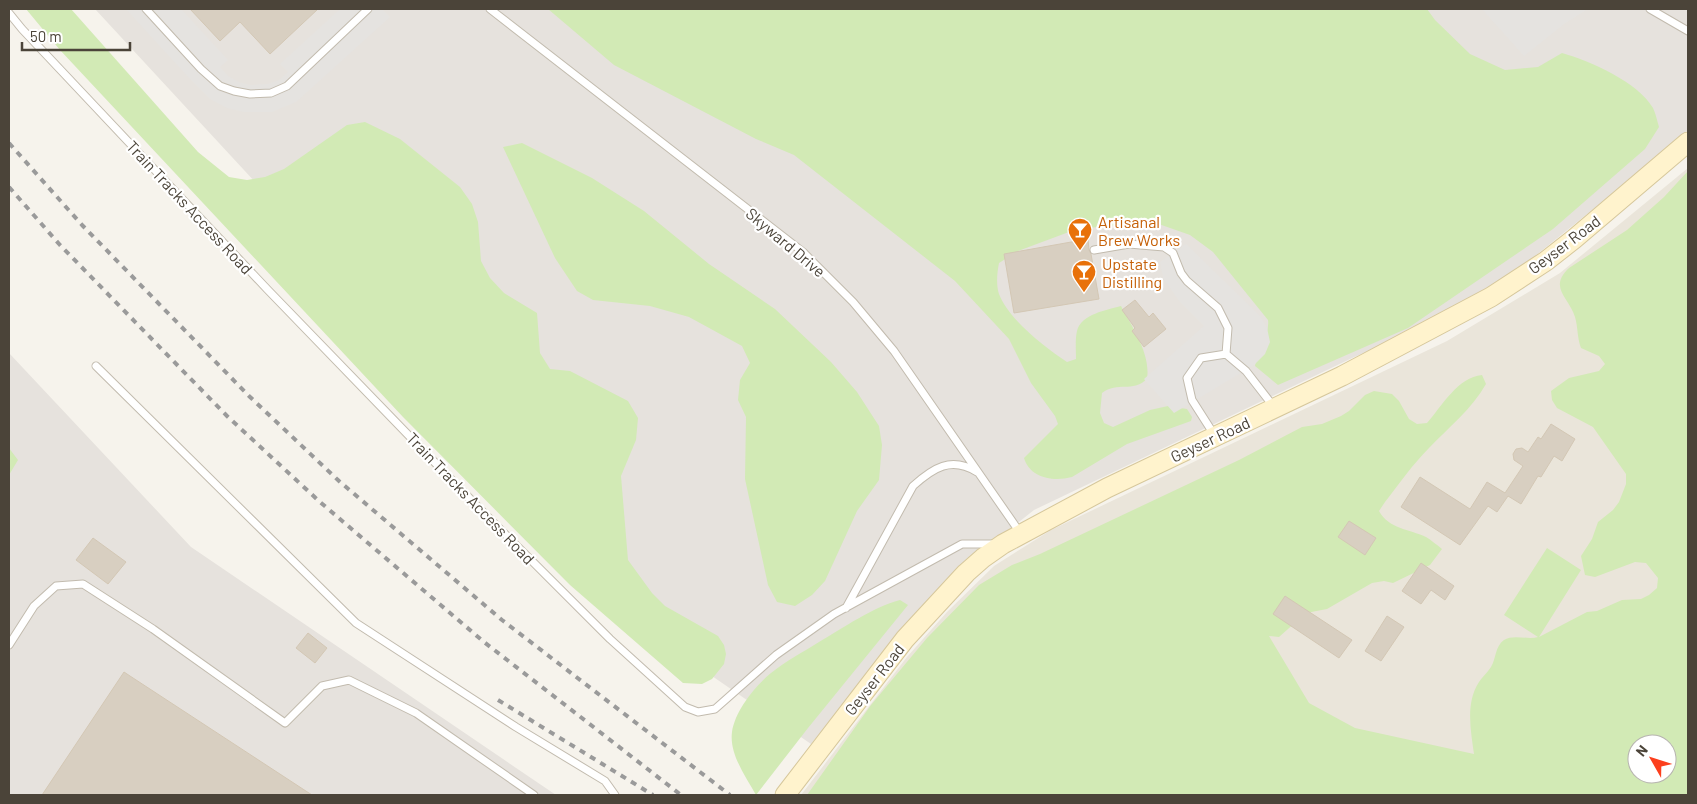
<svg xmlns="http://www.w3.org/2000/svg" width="1697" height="804" font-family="Barlow,sans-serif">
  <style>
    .residential { fill: #eae5da; fill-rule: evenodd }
    .industrial { fill: #e6e2dd }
    .green { fill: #d2eab5; fill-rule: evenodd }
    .parking { fill: #e5e3e0 }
    .building { fill: #d8cfc1; stroke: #d3c7b4 }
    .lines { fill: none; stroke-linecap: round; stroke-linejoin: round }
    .lane-casing { stroke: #c2bbae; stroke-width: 9 }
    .secondary-casing { stroke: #d6c79b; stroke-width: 21 }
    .lane { stroke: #fff; stroke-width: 7 }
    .secondary { stroke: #fff3cd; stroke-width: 19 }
    .rail { stroke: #9a9a9a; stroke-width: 4; stroke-dasharray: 6 6; stroke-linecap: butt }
    .labels { text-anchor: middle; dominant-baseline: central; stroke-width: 4.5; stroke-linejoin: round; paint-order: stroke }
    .street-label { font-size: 16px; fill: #4b4439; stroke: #fff }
    .food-label { font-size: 16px; fill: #c56008; stroke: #fff; text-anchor: start }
  </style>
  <rect width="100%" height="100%" fill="#f6f3ec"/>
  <!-- residential -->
  <path class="residential" d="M1688,168V795H801L907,657L947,612L994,566L1051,530L1447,341L1560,273ZM1637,744H1667V774H1637Z"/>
  <!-- industrial -->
  <path class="industrial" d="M95,9H1688V130L1628,181L1514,273L1453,312L1350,359L1034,510L947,579L811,744L712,676Z
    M9,353L191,547L556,795H9Z"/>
  <!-- green -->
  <path class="green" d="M26,9H71L198,152L229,177L247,180L265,177L284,169L347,125L365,122L400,139L460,187L472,204L478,222L481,261L490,278L504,293L537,313L540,353L550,369L570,371L628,401L638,418L636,440L621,476L628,560L652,593L665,606L718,636L724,645L726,654L724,664L712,679L702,684L683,683L570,585L403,417L60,50Z
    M548,9H1427L1435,20L1470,54L1505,70L1538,67L1562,53C1590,61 1638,82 1653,108C1656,114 1657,121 1659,127L1645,149L1553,229L1408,328L1278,385L1255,366C1257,349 1270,337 1268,320L1213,252L1190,235L1153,222L1077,229L1018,251L999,263C997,273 996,285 999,294C1009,320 1045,347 1067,362L1076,359C1076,351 1075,339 1077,331C1081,314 1107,310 1121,306C1132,327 1151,354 1147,379C1132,393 1118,381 1102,393L1100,413L1104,423L1113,427L1150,410L1168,406L1187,409L1192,417L1191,421L1127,444L1072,477C1053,482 1030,478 1024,458L1058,424L1055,416L1031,383L1009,339L955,281L794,155L756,139L614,65Z
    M522,143L592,178L644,211L709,264L775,309L831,362L857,392L879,426L882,445L879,480L857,511L825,581L812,595L795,606L777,602L768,585L745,479L746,417L738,400L740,380L750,363L742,346L689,317L650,306L593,300L577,291L555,258L503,147Z
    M1688,171V795H807L871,705L927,638L979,585L1012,565L1040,554L1239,460L1302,427L1322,424L1341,416L1349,411L1365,395L1374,391L1392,394L1399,401L1409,419L1417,424L1427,423C1442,406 1458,377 1482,375L1486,384C1472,409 1449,427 1429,448C1413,464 1399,484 1385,502L1379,511C1389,529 1409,529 1426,537C1431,540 1437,545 1442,549L1430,565L1393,583L1384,581L1372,583L1327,609L1306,613L1279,637L1269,636L1309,703L1355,728L1474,754C1471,732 1465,703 1479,682C1482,677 1487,673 1491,667C1496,659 1495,646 1504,640C1513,634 1528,640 1538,637L1504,615L1547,548L1581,570L1539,637L1587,612L1597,611L1622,600L1641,599L1649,595L1657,588L1658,578L1646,563L1635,562L1595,577L1585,575L1581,556L1592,539L1598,522L1613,510L1619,502L1626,484V474L1593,427L1557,408L1552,400L1551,391L1569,378L1599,371L1605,364L1599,356L1581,348C1577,337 1578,327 1575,317C1569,297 1548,288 1569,268L1627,230L1664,197ZM1637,744H1667V774H1637Z
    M9,448L18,460L9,475Z
    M900,600L908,605L808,728L756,795C746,777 729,754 732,732C735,711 755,686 771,673C786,661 803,652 819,642C843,628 873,607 900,600Z"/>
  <!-- parking -->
  <path class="parking" d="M126,9H181L228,60L220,67L228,76L239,82L251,85L268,84L279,80L288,72L280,64L340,9H382L390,17L296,102L272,112H244L227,108L210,99L191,80Z
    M1482,9H1588L1564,24L1524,56Z
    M1186,244L1260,316L1267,328L1270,342L1265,354L1254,365L1174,413L1144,379L1204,326L1180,302L1163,278L1160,262Z"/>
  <!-- building -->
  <path class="building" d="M190,9H318L270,54L240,22L220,41Z
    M1088,239L1089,250L1091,254L1099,299L1014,313L1004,254Z
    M1135,300L1149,317L1153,313L1166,329L1144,347L1132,331L1135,328L1122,310Z
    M1551,424L1575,439L1562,461L1554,456L1541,477L1538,476L1521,504L1508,496L1497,512L1488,506L1460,545L1401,507L1420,477L1470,509L1487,482L1505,493L1523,466L1514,460L1513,454L1516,449L1522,448L1528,452L1538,437L1541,439Z
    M1349,521L1376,538L1365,555L1338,537Z
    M93,538L126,562L108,584L76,560Z
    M1421,563L1454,586L1445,600L1431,590L1421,604L1402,591Z
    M1285,596L1352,640L1339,658L1273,614Z
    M1387,616L1404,627L1381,661L1365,651Z
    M308,633L327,648L315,663L296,648Z
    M124,672L130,676L312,795H42Z"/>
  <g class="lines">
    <defs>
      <path id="lane" d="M146,9L201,69L220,86L234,91L250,94L271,93L287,86L368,9
        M490,9L803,252L853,302L894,351L1021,534
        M1650,9L1688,31
        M9,13L22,29L267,289L477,506L610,639L685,707L698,712L715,709L776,655L834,614L962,544H995
        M1094,250L1129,244L1164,247L1173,253L1181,273L1187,281L1218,308L1228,328L1226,354
        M96,366L356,623L516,727L605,781L615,795
        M1215,436L1192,400L1187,378L1201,358L1226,354L1246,371L1274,407
        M846,608L913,486C933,468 951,456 977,472
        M9,645L34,606L56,586L83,584L153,629L285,723L322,686L349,680L416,713L534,795"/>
      <path id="secondary" d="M785,795L905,639L966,573L983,558L1003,544L1107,488L1342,376L1491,297L1546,261L1574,239L1688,142"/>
    </defs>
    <!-- lane casing -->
    <use href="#lane" class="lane-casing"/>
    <!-- secondary casing -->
    <use href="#secondary" class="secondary-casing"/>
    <!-- lane -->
    <use href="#lane" class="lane"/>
    <!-- secondary -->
    <use href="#secondary" class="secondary"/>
    <!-- rail -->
    <path class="rail" d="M9,143L82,225L249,396L339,481L502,620L730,795
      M9,187L60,245L227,416L320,502L484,642L681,795
      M498,700L653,795"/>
  </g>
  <!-- icons -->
  <defs>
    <symbol id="bar-pin" viewBox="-11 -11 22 30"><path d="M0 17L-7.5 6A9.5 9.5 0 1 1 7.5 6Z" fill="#e8710a" stroke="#fff"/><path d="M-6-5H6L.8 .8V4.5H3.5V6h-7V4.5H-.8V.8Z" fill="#fff"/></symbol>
  </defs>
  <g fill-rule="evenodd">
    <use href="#bar-pin" x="1066" y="216" width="28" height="38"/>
    <use href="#bar-pin" x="1070" y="258" width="28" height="38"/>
  </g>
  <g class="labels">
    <!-- street labels -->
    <g class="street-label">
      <text transform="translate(190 207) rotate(47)">Train Tracks Access Road</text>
      <text transform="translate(786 242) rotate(40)">Skyward Drive</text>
      <text transform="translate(1564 244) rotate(-37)">Geyser Road</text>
      <text transform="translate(1210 439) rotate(-25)">Geyser Road</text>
      <text transform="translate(471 498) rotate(46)">Train Tracks Access Road</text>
      <text transform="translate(874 679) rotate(-52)">Geyser Road</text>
    </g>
    <!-- food labels -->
    <g class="food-label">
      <text x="1098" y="221">Artisanal<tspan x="1098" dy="18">Brew Works</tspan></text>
      <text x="1102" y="263">Upstate<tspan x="1102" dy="18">Distilling</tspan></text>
    </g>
  </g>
  <!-- border -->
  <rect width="1697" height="804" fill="none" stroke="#4b4439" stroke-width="20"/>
  <!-- north arrow -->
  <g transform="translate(1652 759) rotate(309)"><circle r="24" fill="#ffffff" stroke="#b7b4b0"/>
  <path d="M0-4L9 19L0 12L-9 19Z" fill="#fc3f1d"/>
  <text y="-8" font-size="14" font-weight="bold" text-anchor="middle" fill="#4b4439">N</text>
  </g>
  <!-- scale -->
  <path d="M22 42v8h108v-8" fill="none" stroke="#4b4439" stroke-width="2.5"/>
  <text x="30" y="42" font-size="15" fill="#4b4439" stroke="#ffffff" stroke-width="4" paint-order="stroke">50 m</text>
</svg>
